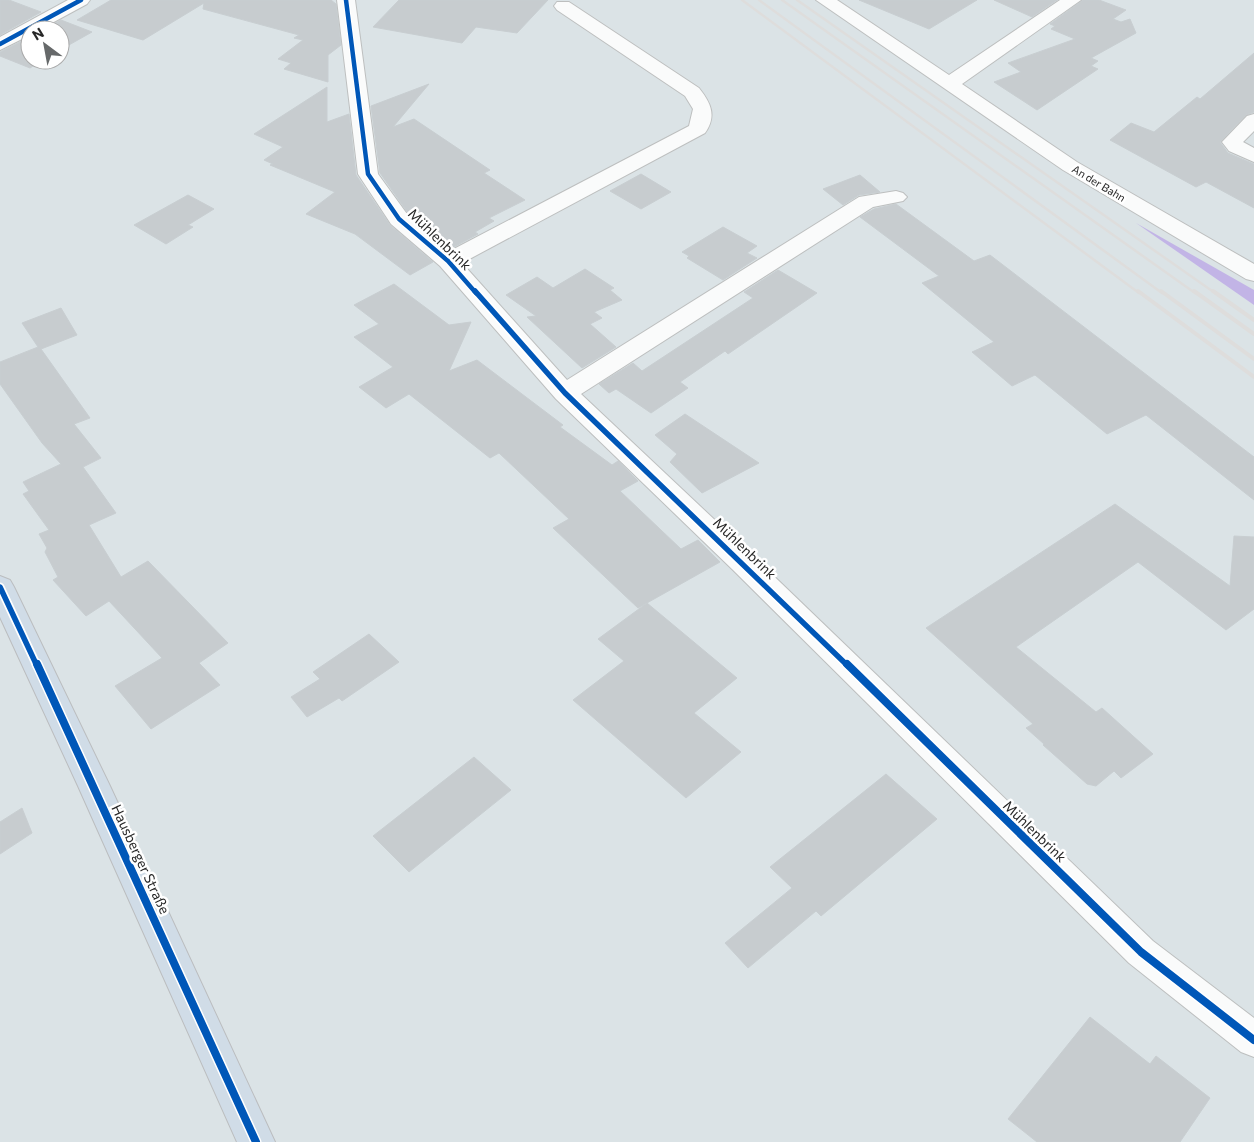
<svg xmlns="http://www.w3.org/2000/svg" width="1254" height="1142" font-family="Commissioner,sans-serif">
  <style>
    .green { fill: #c2b4e6 }
    .building { fill: #c7cccf; stroke: #c8ced1 }
    .lines { fill: none; stroke-linecap: round; stroke-linejoin: round }
    .minor-casing { stroke: #bdbfbf; stroke-width: 2 }
    .major-casing { stroke: #bbbdbf; stroke-width: 2 }
    .minor { fill: #fafbfb; fill-rule: evenodd }
    .major { fill: #d0dce7; fill-rule: evenodd }
    .rail-far1 { stroke: #dedddc; stroke-width: 2.5 }
    .rail { stroke: #dedddc; stroke-width: 4 }
    .cycleway-far2-casing { stroke: #fff; stroke-width: 7 }
    .cycleway-far1-casing { stroke: #fff; stroke-width: 9 }
    .cycleway-casing { stroke: #fff; stroke-width: 11 }
    .cycleway-far2 { stroke: #0057b8; stroke-width: 4.5 }
    .cycleway-far1 { stroke: #0057b8; stroke-width: 5.5 }
    .cycleway { stroke: #0057b8; stroke-width: 8 }
    .labels { text-anchor: middle; dominant-baseline: central; stroke-width: 5; stroke-linejoin: round; paint-order: stroke }
    .far-street-label { font-size: 11px; fill: #272727; stroke: #fff }
    .street-label { font-size: 14px; fill: #272727; stroke: #fff }
  </style>
  <rect width="100%" height="100%" fill="#dbe3e6"/>
  <!-- green -->
  <path class="green" d="M1136,223L1254,290V305Z"/>
  <!-- building -->
  <path class="building" d="M0,0H9L41,12L0,35Z
    M111,0H331L336,4L341,45L328,55V82L284,69L291,63L278,59L303,40L294,38L299,35L203,9L204,3L143,40L77,20Z
    M399,0H548L517,33L476,27L462,43L373,27Z
    M859,0H977L929,29Z
    M994,0H1057L1032,17Z
    M1083,0H1099L1126,10L1113,19L1121,22L1130,19L1136,33L1091,58L1098,61L1091,66L1098,69L1037,110L994,82L1021,72L1008,63L1075,39L1051,29L1055,26L1050,24Z
    M61,20L92,32L60,50V30H43Z
    M30,37V60H43L30,68L0,56V52Z
    M1254,53V112L1246,115L1220,142L1228,153L1254,164V208L1206,182L1196,187L1110,140L1131,123L1154,132L1197,97L1200,99Z
    M429,84L393,127L414,119L490,170L484,173L525,200L489,218L494,221L475,232L478,234L450,249L408,213L380,173L371,106Z
    M327,87V122L349,114L356,175L390,225L433,262L410,275L355,234L306,214L335,192L270,165L273,164L264,160L283,147L254,134Z
    M641,174L671,192L641,209L610,191Z
    M860,175L880,192L859,195L843,205L823,189Z
    M188,195L214,209L188,225L193,227L166,244L134,225Z
    M896,204L974,261L990,255L1254,457V500L1146,415L1107,434L1035,375L1012,386L972,352L994,342L922,283L939,276L860,217L874,209Z
    M723,227L757,246L747,253L757,258L723,280L687,258L689,256L682,252Z
    M585,269L614,288L610,290L622,300L594,312L602,318L590,324L616,347L582,368L527,317L536,316L506,295L537,277L553,288Z
    M778,270L817,293L728,354L725,351L680,382L688,388L651,413L616,389L609,393L599,384L633,363L642,371L753,298L744,292Z
    M394,284L449,325L471,322L449,371L477,360L563,425L560,427L612,465L618,461L638,481L620,491L681,549L698,540L720,562L638,608L553,528L569,519L499,453L490,458L409,394L386,408L359,387L393,367L354,337L379,324L354,305Z
    M61,308L77,335L41,349L90,418L74,424L101,458L83,467L116,513L89,525L121,577L148,561L228,643L199,663L220,685L151,729L115,686L162,658L109,601L86,616L53,580L58,577L45,552L47,548L39,534L49,530L23,494L29,491L23,482L61,464L42,443L0,384V362L38,347L22,323Z
    M685,414L759,463L702,493L670,462L677,454L655,435Z
    M1115,504L1230,586L1234,536L1254,537V609L1226,630L1138,562L1016,647L1096,712L1102,708L1153,754L1121,778L1114,771L1096,786L1087,784L1043,745L1044,744L1026,728L1033,724L926,628Z
    M647,603L737,678L694,713L741,752L686,798L573,700L624,661L598,639Z
    M369,634L399,662L342,701L339,698L307,717L291,697L320,679L313,672Z
    M474,757L511,790L409,872L373,836Z
    M886,774L937,819L821,916L816,911L748,968L725,943L792,888L770,867Z
    M22,808L32,833L0,854V822Z
    M1090,1017L1150,1064L1156,1056L1210,1098L1180,1142H1037L1008,1119Z"/>
  <g class="lines">
    <defs>
      <path id="minor" d="M68,0H90L87,4L39,30H30V35L0,50V37Z
        M337,0H355L378,174L407,214L450,251L689,126L693,109L685,96L557,10L554,6L557,2H569L699,88C711,103 717,116 705,133L462,263L567,380L859,197L896,191L903,193L907,197L903,201L873,207L581,394L752,555L1153,941L1254,1018V1057L1241,1052L1129,963L732,569L556,399L440,266L391,224L358,174Z
        M816,0H837L949,75L1060,0H1081L962,84L1077,162L1254,264V281L1246,279L1063,170Z
        M1254,114V131L1243,142L1254,148V162L1229,151L1222,142L1247,116Z"/>
      <path id="major" d="M0,576L10,580L14,587L110,786L275,1142H237L78,786L0,617Z"/>
    </defs>
    <!-- minor casing -->
    <use href="#minor" class="minor-casing"/>
    <!-- major casing -->
    <use href="#major" class="major-casing"/>
    <!-- minor -->
    <use href="#minor" class="minor"/>
    <!-- major -->
    <use href="#major" class="major"/>
    <!-- rail-far1 -->
    <path class="rail-far1" d="M742,0L1139,293
      M759,0L1162,293
      M782,0L1195,293
      M797,0L1215,293"/>
    <!-- rail -->
    <path class="rail" d="M1138,291L1254,377
      M1161,291L1254,359
      M1194,291L1254,334
      M1213,291L1254,320"/>
    <defs>
      <path id="cycleway-far2" d="M346,0L368,174L399,219L448,261L476,293
        M0,44L81,0"/>
      <path id="cycleway-far1" d="M475,291L565,393L848,666
        M0,587L37,666"/>
      <path id="cycleway" d="M37,664L256,1142
        M847,664L1141,952L1254,1040"/>
    </defs>
    <!-- cycleway-far2 casing -->
    <use href="#cycleway-far2" class="cycleway-far2-casing"/>
    <!-- cycleway-far1 casing -->
    <use href="#cycleway-far1" class="cycleway-far1-casing"/>
    <!-- cycleway casing -->
    <use href="#cycleway" class="cycleway-casing"/>
    <!-- cycleway-far2 -->
    <use href="#cycleway-far2" class="cycleway-far2"/>
    <!-- cycleway-far1 -->
    <use href="#cycleway-far1" class="cycleway-far1"/>
    <!-- cycleway -->
    <use href="#cycleway" class="cycleway"/>
  </g>
  <g class="labels">
    <!-- far-street labels -->
    <g class="far-street-label">
      <text transform="translate(1099 183) rotate(31)">An der Bahn</text>
    </g>
    <!-- street labels -->
    <g class="street-label">
      <text transform="translate(440 239) rotate(44)">Mühlenbrink</text>
      <text transform="translate(745 548) rotate(44)">Mühlenbrink</text>
      <text transform="translate(1035 831) rotate(44)">Mühlenbrink</text>
      <text transform="translate(141 859) rotate(65)">Hausberger Straße</text>
    </g>
  </g>
  <!-- north arrow -->
  <g transform="translate(45 45) rotate(328)"><circle r="24" fill="#ffffff" stroke="#a9a9a9"/>
  <path d="M0-4L9 19L0 12L-9 19Z" fill="#66696a"/>
  <text y="-8" font-size="14" font-weight="bold" text-anchor="middle" fill="#272727">N</text>
  </g>
</svg>
